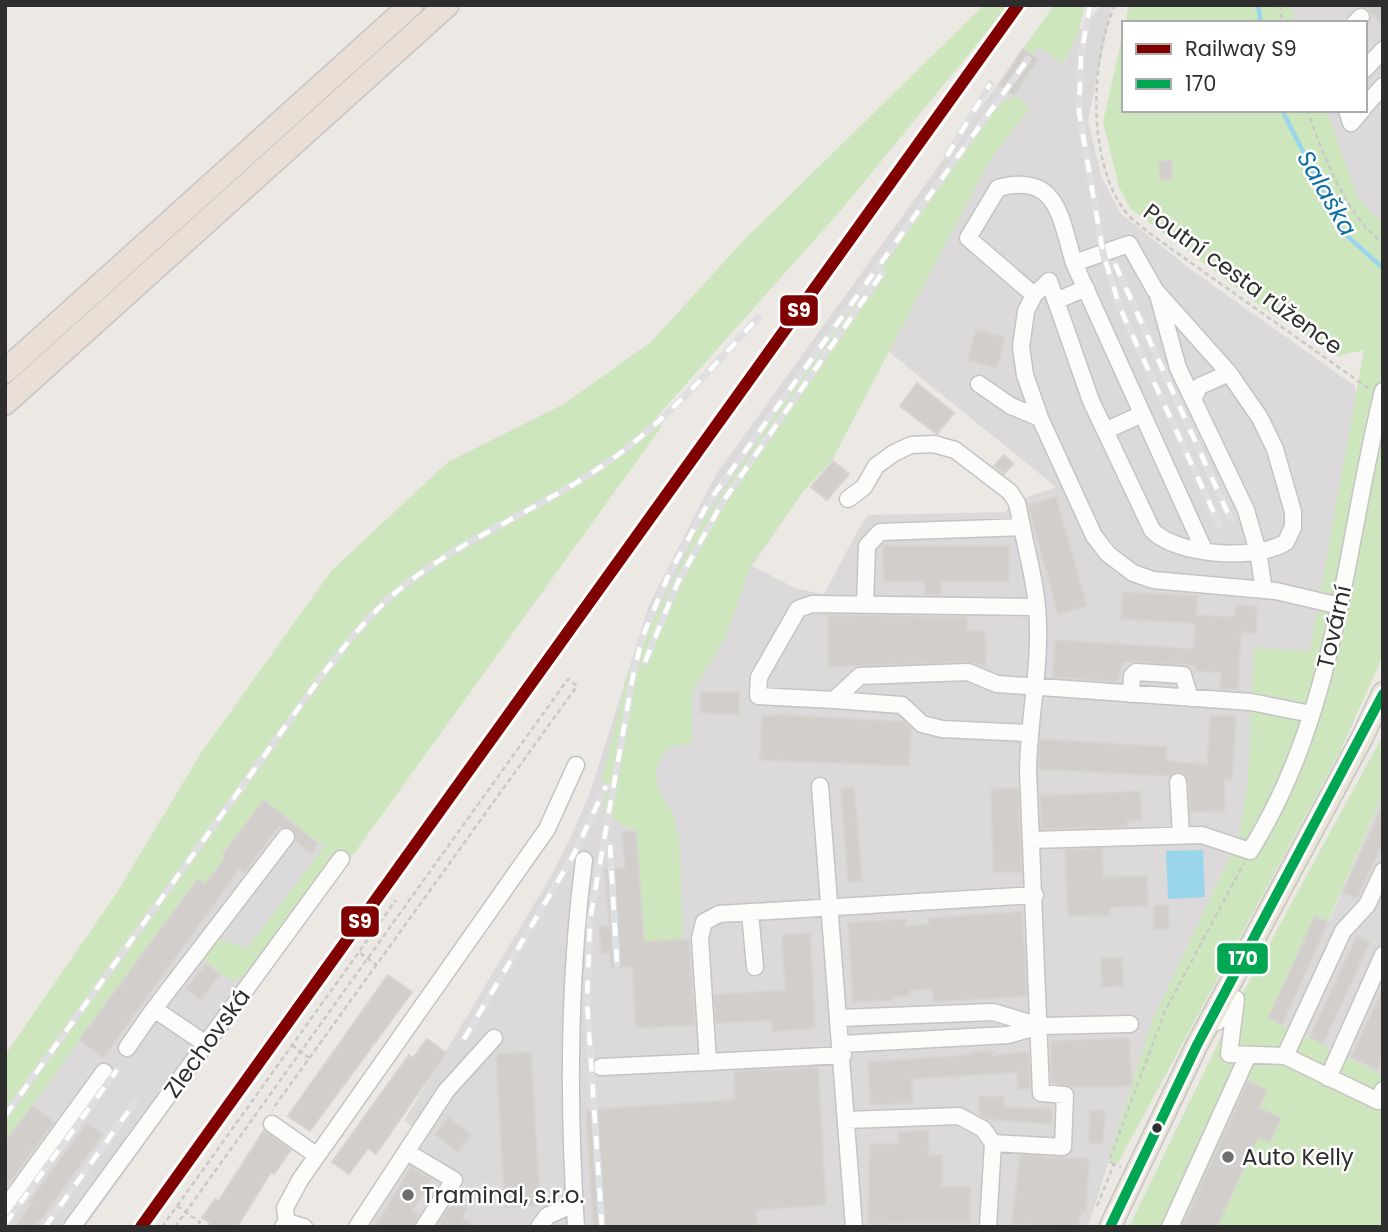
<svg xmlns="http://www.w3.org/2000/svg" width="1388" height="1232" font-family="Poppins,sans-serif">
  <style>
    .industrial { fill: #dcd9db; fill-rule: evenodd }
    .green { fill: #cee6be }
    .water { fill: #99d6ec }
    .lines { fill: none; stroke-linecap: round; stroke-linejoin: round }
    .stream { stroke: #99d6ec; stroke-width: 4.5 }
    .building { fill: #d1cecb; stroke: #d7d4d0; stroke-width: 2 }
    .minor-casing { stroke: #c5c4c5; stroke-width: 19 }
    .major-casing { stroke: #c6c5c4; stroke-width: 24 }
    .highway-casing { stroke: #c6c5c4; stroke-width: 26 }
    .path { stroke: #c9c9c8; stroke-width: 2.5; stroke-dasharray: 5 3.5; stroke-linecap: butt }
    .minor { stroke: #fcfcfb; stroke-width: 16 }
    .major { stroke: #e8e4d6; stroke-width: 21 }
    .highway { stroke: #eadfd6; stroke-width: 23 }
    .rail-casing { stroke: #dfdfe1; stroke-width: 7 }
    .rail { stroke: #fff; stroke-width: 4.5; stroke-dasharray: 13; stroke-linecap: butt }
    .bus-1-casing { stroke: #fff; stroke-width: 16 }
    .bus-1 { stroke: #00a651; stroke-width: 10 }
    .rail-1-casing { stroke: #fff; stroke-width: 18 }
    .rail-1 { stroke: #800000; stroke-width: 12 }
    .bus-dot { fill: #2e2e2e; stroke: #fff; stroke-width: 2.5 }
    .poi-dot { fill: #706f6e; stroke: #fff; stroke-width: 2.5 }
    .labels { text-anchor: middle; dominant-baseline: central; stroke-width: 5; stroke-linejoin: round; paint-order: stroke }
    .street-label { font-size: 23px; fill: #2e2e2e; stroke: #fff }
    .poi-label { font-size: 23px; fill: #2e2e2e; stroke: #fff; text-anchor: start }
    .water-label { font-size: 24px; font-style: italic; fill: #0d6fa3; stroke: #fff }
    .line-badge { stroke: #fff; stroke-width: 2.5 }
    .badge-label { font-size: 19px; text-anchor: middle; font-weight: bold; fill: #fff }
  </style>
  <rect width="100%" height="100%" fill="#ece8e4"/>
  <!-- industrial -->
  <path class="industrial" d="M1101,5H1112L1088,120L1101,176L1120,213L1190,269L1355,386L1357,403L1310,651L1254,648L1248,784L1239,838L1153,1019L1088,1227H366L425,1136L404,1121L551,876L574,830L591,790L649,605L715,476L1023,49L1033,55L1039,47L1064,63L1079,31ZM888,351L1056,487L1022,499L1005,512L869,515L863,521L824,594L797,589L752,566L804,490L832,460Z
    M1290,5H1383V224L1358,198L1326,110H1365V23H1295Z
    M227,777L348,862L85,1227H5V1088Z
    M1383,793V1076L1269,1017L1315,916L1329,922Z"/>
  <!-- green -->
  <path class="green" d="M984,5H1009L842,209L654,420L662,426L348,862L245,978L230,980L204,960L207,947L215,938L247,948L325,846L262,802L222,854L225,858L204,884L197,879L5,1143V1055L116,894L201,753L332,570L448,462L564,404L651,342L743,241Z
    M1054,5H1085L1079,31L1063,64L1039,47L1033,55L1023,49Z
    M1129,5H1290L1295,23H1125Z
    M1124,28V110H1326L1358,198L1383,224V655L1341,750L1118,1163L1108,1159L1153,1019L1239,838L1248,784L1254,648L1310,651L1364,350L1338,356L1274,316L1130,208L1119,187L1103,122Z
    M1016,96L1030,108L990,160L832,460L804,490L751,566L725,638L692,693V743L667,748L655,771L659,791L673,813L679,838L683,940L631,943L636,831L605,815L602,781L628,673L698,528L897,236L993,108Z
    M1383,735V793L1328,922L1315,916L1269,1017L1383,1076V1227H1129L1238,1002Z"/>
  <!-- water -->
  <path class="water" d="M1203,850L1205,897L1168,899L1166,851Z"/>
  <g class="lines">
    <!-- stream -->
    <path class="stream" d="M1258,5L1261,23
      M1282,110L1344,233L1383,268"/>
  </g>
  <!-- building -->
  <path class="building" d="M1359,5H1383V26L1368,9Z
    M1023,49L1038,59L1014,95L999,85Z
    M1172,161V179L1160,180L1159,162Z
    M976,330L1005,337L997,368L968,360Z
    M917,383L954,413L937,434L900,406Z
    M1004,455L1013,464L1004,474L994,466Z
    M833,461L849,474L827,500L811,487Z
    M1056,497L1087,606L1058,614L1028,505Z
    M883,546H1009V581H941L940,595H925V581H884Z
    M1123,592L1197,596L1196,615L1235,617L1236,605L1257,606L1256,633L1241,632L1238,689H1220L1221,673L1196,671L1197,666L1184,665L1137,662H1123L1118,682L1053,677L1055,640L1194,649L1195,623L1121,619Z
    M828,615L967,617V631H985L986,666L968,662L828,667Z
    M700,692H739V714L700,713Z
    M784,715L905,722L911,728L909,766L760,760L762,716Z
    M1210,715L1236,716L1232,780L1224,779L1225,811L1190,812L1188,781L1182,772L1169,776L1039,769L1040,739L1166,747V761L1207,765Z
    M854,787L862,881L848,882L841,788Z
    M1018,788L1022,872H993L991,789Z
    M1140,791L1142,820L1127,821V827L1041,829L1040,796Z
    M264,800L318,844L311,853L295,841L293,829L278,828L245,872L240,868L103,1058L79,1040L198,879L205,884L225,858L223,854Z
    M1383,804V842L1357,899L1342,893Z
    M636,831L644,942L689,939L695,1025L636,1028L632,966L611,968L610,953H601L599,926H609L605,869L625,868L622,832Z
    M1102,848L1103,877L1147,876L1148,906L1110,907V915L1068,916L1065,850Z
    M1168,905L1169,929H1154V906Z
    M1022,912L1027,996L934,1002L933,989L910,990V995L892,997V1000L853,1002L848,923L906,919V926L929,924V918Z
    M1315,916L1328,922L1282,1025L1269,1017Z
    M810,933L815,1028L773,1031L772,1020L716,1023L714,995L785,990L782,935Z
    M1357,935L1370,942L1323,1044L1310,1037Z
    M1122,958L1123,986L1102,987L1101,959Z
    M206,964L220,974L201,1000L186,989Z
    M388,975L412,992L310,1131L288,1116Z
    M1383,989V1057L1377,1069L1351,1057Z
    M1129,1038L1132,1086L1072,1087L1051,1083V1041Z
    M427,1039L446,1053L376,1154L368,1148L349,1174L332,1162L409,1055L413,1058Z
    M993,1051V1055L1029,1052L1030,1089H1018L1017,1072L912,1079V1103L871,1105L868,1062L970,1055L969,1052Z
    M531,1052L540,1206L505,1207L496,1054Z
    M818,1067L826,1205L756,1210L757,1227H593L586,1110L735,1100L734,1071Z
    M1248,1081L1267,1090L1259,1108L1281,1118L1270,1142L1258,1137L1217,1227H1182Z
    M979,1096L1004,1097V1107L1052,1109L1051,1124L987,1119L979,1115Z
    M32,1106L54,1122L5,1188V1143Z
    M1090,1110L1105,1111L1103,1143H1089Z
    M449,1117L471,1135L457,1152L435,1134Z
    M87,1123L103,1134L35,1227H15L32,1204L29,1202Z
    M264,1130L291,1150L274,1174L271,1172L237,1227H207L210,1223L202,1218L215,1199L218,1202Z
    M928,1130L929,1155H942V1187H970V1223L868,1224L870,1144H899L898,1132Z
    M1020,1155L1089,1159L1086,1211L1081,1210L1078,1227L1012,1224Z
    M411,1167L431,1179L412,1211L419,1215L414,1227H375Z
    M454,1200L467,1209L462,1217L475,1227H437Z"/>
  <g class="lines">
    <defs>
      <path id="minor" d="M1355,23L1361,17
        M1365,69L1383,50
        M1365,106L1383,86
        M1347,110L1351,123L1362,110
        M1034,295L968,238L998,188C1058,172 1060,217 1074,263
        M1158,295L1178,368L1246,510L1258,552L1264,590
        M1056,301L1086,288
        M979,384L1011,406L1040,418
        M1193,399L1200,386L1229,373
        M1105,431L1142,414
        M848,499L864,487L876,466L894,453L911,445L934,444L955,450L1010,492L1017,503L1022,527
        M1204,550L1074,263L1129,244L1155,290L1229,373L1260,418L1275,449L1293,512V527L1286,542C1257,561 1176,556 1152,530L1091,401L1049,281L1034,295L1026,311L1021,347L1025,375L1040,418L1094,536L1108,554L1133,573L1153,580L1276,591L1340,606
        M865,605L867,546L880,532L1022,527C1027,553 1035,580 1037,607C1042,662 1029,715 1028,770L1041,1093L1065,1095L1063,1147L993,1143L988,1227
        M1037,607L812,604L798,609L759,677L758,696L834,700L860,676L968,672L997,684L1251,702L1311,714
        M1131,694L1132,676L1136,672L1183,675L1190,698
        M834,700L902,705L922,724L942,729L1028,733
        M1178,782L1181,835
        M820,786L854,1227
        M1032,840L1202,835L1250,851C1337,713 1345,545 1383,391
        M750,912L755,967
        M839,1018L993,1012L1040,1026L1130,1024
        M1217,1022L1236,999L1229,1054L1285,1056L1378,1101L1383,1090
        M206,1044L154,1009L286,837
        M842,1044L1008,1035L1040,1026
        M127,1048L154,1009
        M843,1055L708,1062L700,938L704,922L719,914L1035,895
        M1285,1056L1343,931L1367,905L1383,871
        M601,1067L708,1062
        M1328,1078L1383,955
        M846,1120L959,1116L983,1129L993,1143
        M272,1124L316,1155
        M407,1152L454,1180L424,1227
        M5,1208L104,1072
        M287,1225L285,1208L300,1180L547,829L576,765
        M72,1227L341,859
        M283,1227L293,1224L304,1227
        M357,1227L446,1091L494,1038
        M539,1227L547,1216L574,1204
        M576,1227C568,1104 568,982 584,860
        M1170,1227L1248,1055"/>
      <path id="major" d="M1110,1227L1197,1045L1363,736L1383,693"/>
      <path id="highway" d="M5,371L411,5
        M5,403L447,5"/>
    </defs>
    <!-- minor casing -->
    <use href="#minor" class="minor-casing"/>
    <!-- major casing -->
    <use href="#major" class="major-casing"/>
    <!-- highway casing -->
    <use href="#highway" class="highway-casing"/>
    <!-- path -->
    <path class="path" d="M1115,5C1090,60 1087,161 1125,211C1131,219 1141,226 1149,233L1368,388
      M1280,5L1282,23
      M1307,110C1322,152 1346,216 1383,243
      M360,953L377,965
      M292,1045L309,1058
      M1114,1164L1109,1161L1165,1011L1244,863
      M177,1206L200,1222L197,1227
      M1097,1206L1114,1164L1121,1167
      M162,1227L396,900
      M175,1227L568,679L577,686L272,1110"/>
    <!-- minor -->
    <use href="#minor" class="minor"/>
    <!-- major -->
    <use href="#major" class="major"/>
    <!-- highway -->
    <use href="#highway" class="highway"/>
    <defs>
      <path id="rail" d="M1090,5L1081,56L1079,112L1103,253L1120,308L1219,524
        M947,156L990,84
        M1115,264L1230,518
        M645,662L678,582L722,503L883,272
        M610,845L617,964
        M464,1039L573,856L606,786
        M5,1116L318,681C341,650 366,618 395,593C459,539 540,510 608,462C665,422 711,369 758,318
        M5,1224L117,1070
        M45,1227L135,1102
        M602,1227L587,1002L590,920L633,676L642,638L669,574L710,500L1028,59"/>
    </defs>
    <!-- rail casing -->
    <use href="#rail" class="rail-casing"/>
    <!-- rail -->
    <use href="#rail" class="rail"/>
    <defs>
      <path id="bus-1" d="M1110,1227L1197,1045L1383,694"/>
    </defs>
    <!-- bus-1 casing -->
    <use href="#bus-1" class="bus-1-casing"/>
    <!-- bus-1 -->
    <use href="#bus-1" class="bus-1"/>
    <defs>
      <path id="rail-1" d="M141,1227L1018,5"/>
    </defs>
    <!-- rail-1 casing -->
    <use href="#rail-1" class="rail-1-casing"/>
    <!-- rail-1 -->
    <use href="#rail-1" class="rail-1"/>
  </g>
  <!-- markers -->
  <circle class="bus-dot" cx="1157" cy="1128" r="6"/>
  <g class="poi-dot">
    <circle cx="1228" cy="1157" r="7"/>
    <circle cx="408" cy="1195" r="7"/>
  </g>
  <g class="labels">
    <!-- street labels -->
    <g class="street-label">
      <text transform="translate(1243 279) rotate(36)">Poutní cesta růžence</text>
      <text transform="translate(1334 627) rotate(-77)">Tovární</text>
      <text transform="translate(207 1043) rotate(-54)">Zlechovská</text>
    </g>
    <!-- poi labels -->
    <g class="poi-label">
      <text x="1242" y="1157">Auto Kelly</text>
      <text x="422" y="1195">Traminal, s.r.o.</text>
    </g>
    <!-- water labels -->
    <g class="water-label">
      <text transform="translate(1327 193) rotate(60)">Salaška</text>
    </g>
  </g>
  <g class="line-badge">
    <rect x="779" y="294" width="40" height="33" rx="7" fill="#800000"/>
    <rect x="340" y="905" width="40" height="33" rx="7" fill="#800000"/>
    <rect x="1216" y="942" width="53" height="33" rx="7" fill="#00a651"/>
  </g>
  <g class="badge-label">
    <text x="799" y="317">S9</text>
    <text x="360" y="928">S9</text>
    <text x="1243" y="965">170</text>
  </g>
  <!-- border -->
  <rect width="1388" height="1232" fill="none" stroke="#2e2e2e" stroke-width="14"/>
  <!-- legend -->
  <rect x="1122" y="21" width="245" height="91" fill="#ffffff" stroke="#ababab" stroke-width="2"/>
  <rect x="1136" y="44" width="35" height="10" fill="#800000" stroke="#ababab" stroke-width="2"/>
  <text x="1185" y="56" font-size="21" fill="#2e2e2e">Railway S9</text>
  <rect x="1136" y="79" width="35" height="10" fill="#00a651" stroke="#ababab" stroke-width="2"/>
  <text x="1185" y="91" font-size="21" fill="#2e2e2e">170</text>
</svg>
